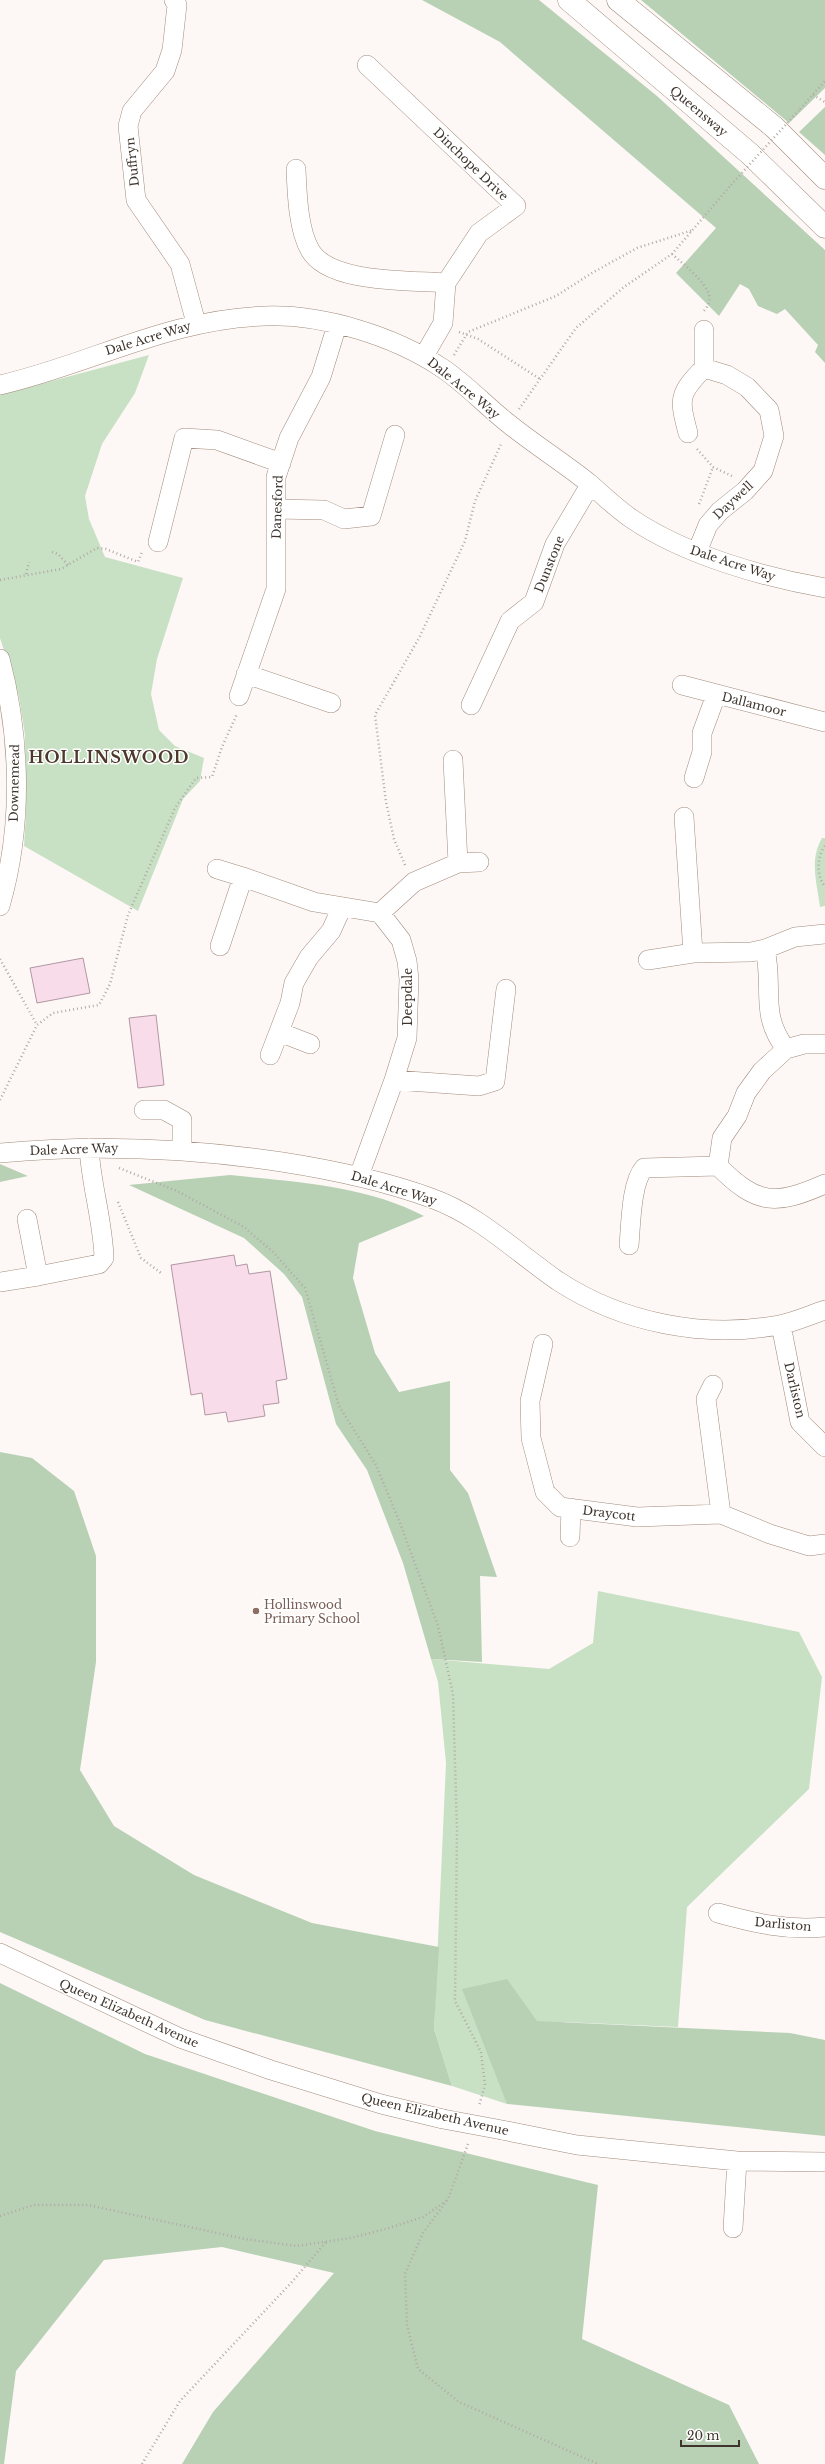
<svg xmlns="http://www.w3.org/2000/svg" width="825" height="2464" font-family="'Libre Baskerville',serif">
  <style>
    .green { fill: #c8e1c5 }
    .forest { fill: #b8d1b5 }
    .building { fill: #f9dce9; stroke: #b297a4 }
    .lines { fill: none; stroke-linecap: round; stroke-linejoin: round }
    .minor-casing { stroke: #a28b7c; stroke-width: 20 }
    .highway-casing { stroke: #a28b7c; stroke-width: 23 }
    .path { stroke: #b0a9a5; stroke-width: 2.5; stroke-dasharray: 1 3; stroke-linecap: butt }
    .minor { stroke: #fff; stroke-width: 19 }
    .highway { stroke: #fff; stroke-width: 22 }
    .minor-bridge-casing { stroke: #a28b7c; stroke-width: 20; stroke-linecap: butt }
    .path-bridge { stroke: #b0a9a5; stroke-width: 2.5; stroke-dasharray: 1 3; stroke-linecap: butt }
    .minor-bridge { stroke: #fff; stroke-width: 19 }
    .education-dot { fill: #8d6e63; stroke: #fff; stroke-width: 1.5 }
    .labels { text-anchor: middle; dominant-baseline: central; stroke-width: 3; stroke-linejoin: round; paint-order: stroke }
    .street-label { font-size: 12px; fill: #3e342d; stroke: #fff }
    .education-label { font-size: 12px; fill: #785e54; stroke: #fff; text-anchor: start }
    .district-label { font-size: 16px; font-weight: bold; letter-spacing: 1px; fill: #4d382b; stroke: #fff }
  </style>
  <rect width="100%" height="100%" fill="#fdf8f5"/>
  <!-- green -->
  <path class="green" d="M149,355L135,393L102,444L85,496L89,519L105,557L183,578L157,659L151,694L159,730L175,746L204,758L200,781L183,799L138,911L24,846L26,814L25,735L19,697L0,638V392L22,389Z
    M822,838H825V906L820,907C817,883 809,860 822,838Z
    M598,1591L799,1632L822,1677L809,1789L687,1907L678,2027L563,2022L507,2104L452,2086L434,2029L446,1763L438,1682L431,1659L549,1669L593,1643Z"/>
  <!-- forest -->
  <path class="forest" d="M422,0H539L657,96L825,250V363L815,352L818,345L785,309L777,314L758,306L749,289L740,284L719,316L676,273L716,228L500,42Z
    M641,0H825V88L789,123Z
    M825,107V155L799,132Z
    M0,1164L28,1176L0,1182Z
    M230,1175C295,1182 365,1185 424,1216L359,1243L353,1278L375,1353L399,1392L450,1381V1470L468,1493L497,1577L480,1576L482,1662L431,1659L403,1563L367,1470L336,1424L302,1297L284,1274L244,1238L129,1185Z
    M0,1452L32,1458L74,1491L96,1556V1662L80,1770L114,1826L194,1875L312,1923L439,1947L434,2029L452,2086L205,2020L0,1932Z
    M507,1979L537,2021L790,2033L825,2040V2136L507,2104L462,1989Z
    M0,1983L145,2054L375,2131L598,2185L582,2339L729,2405L759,2464H182L213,2412L334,2273L222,2247L104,2260L16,2371L4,2464H0Z"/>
  <!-- building -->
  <path class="building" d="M83,958L90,993L37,1003L30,968Z
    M156,1015L164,1085L138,1088L129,1018Z
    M234,1255L236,1266L247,1264L249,1274L270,1271L287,1379L276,1381L279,1403L263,1405L265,1416L228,1422L226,1412L205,1415L202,1393L191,1395L171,1265Z"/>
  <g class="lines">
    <defs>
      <path id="minor" d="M174,0L177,5L172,50L165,71L132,111L128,126L136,200L180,264L196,323
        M296,169C297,193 298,229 310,250C329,284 411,280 446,283L479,233L516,206L367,65
        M424,356L443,323L446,283
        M704,368V330
        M0,385C91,364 168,319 265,316C323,314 394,336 442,368C466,384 486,406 509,424C535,445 564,463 590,484C604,496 617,509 632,519C685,555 763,577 825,588
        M688,433C679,399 678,394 704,368L727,375L747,387L769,410L774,436L763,471L745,491L720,511L708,525L697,552
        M276,509L324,510L344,519L371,516L395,435
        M158,542L184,438L217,440L281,463
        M0,659C21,739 23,827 0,906
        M246,674L331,703
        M682,685L825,722
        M239,696L276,589V477L289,438L321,377L337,325
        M471,705L510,621L534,602L555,544L590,485
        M453,760L458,863
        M694,778L702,752V733L716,695
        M684,817L693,953
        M217,869L243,877L220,946
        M243,877L314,902L380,913L401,940L407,961L409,979L407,1038L394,1080L359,1176
        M380,913L414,882L458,863L479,862
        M648,960L693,953L751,952L765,949
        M279,1032L310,1044
        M825,1044H804L786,1049L762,1071L746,1093L737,1116L722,1138L718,1166C757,1205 775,1206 825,1184
        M786,1049C759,1014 774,989 765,949L795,937L825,934
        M270,1055L290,1003L294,983L309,957L331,931L342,907
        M394,1080L479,1086L495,1081L506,989
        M144,1110H164L182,1120V1149
        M0,1153C95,1144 189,1148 282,1162C333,1170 382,1180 431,1198C479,1215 516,1252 558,1281C622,1323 705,1339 779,1325C795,1322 810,1315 825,1310
        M27,1219L38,1276L99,1264L104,1258C103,1221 91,1185 89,1148
        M629,1245C631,1224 631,1183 644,1168L718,1166
        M0,1282L38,1276
        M781,1325L800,1422L825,1447
        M543,1344L530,1401L531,1438L545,1492L560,1507L637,1517L721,1514L770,1534L809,1546L825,1544
        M713,1385L706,1399L721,1514
        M570,1537L571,1508
        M718,1913C754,1923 788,1931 825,1927
        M0,1953L180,2038L271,2070L381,2104L443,2119
        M502,2130L577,2145L737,2161L825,2162
        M733,2228L737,2161"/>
      <path id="highway" d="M569,0L750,154L825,227
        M618,0L774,127L825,178"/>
    </defs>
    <!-- minor casing -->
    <use href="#minor" class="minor-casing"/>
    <!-- highway casing -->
    <use href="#highway" class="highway-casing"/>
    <!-- path -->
    <path class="path" d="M813,95L825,102
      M800,109L825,81
      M672,254C682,263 706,282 709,295C711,302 707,307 703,312
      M459,332L478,339L540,379
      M454,355L468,332L556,296L592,273L637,248L693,230
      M519,409L576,328L624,287L672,254L731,185
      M697,449L713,467L732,476
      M699,504L713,467
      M52,552L58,554L68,565
      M26,574L29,562
      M0,580L61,569L97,548L106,549L138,562L142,552
      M825,846C817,855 816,877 825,886
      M405,865L394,839L386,802L375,715L419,638L465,541L475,501L502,442
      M0,959L37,1025
      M0,1100L37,1025L53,1013L99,1005L110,984L128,915L175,808L196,778L212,777L222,747L237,714
      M119,1168L177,1191L244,1227L273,1252L305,1288L339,1406L376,1465L400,1523L438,1626L453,1694L457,1830L455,2001L481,2052L485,2085L479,2106
      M118,1202L141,1258L161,1273
      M468,2144L448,2199L423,2233L405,2274L407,2325L418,2369L459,2402L598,2464
      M0,2216L34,2205H88L245,2239L297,2246L350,2238L386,2229L423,2217L446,2201
      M142,2464L180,2401L291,2283L326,2242"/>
    <!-- minor -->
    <use href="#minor" class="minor"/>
    <!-- highway -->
    <use href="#highway" class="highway"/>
    <defs>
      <path id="minor-bridge" d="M443,2119L502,2130"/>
    </defs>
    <!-- minor-bridge casing -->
    <use href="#minor-bridge" class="minor-bridge-casing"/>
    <!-- path-bridge -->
    <path class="path-bridge" d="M731,185L800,109"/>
    <!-- minor-bridge -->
    <use href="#minor-bridge" class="minor-bridge"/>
  </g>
  <!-- markers -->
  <circle class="education-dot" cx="256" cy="1611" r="4"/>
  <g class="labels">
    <!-- street labels -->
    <g class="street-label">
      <text transform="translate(699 111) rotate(40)">Queensway</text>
      <text transform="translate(132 162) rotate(-96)">Duffryn</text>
      <text transform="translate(471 164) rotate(44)">Dinchope Drive</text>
      <text transform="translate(148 338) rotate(-17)">Dale Acre Way</text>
      <text transform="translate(464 388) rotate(39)">Dale Acre Way</text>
      <text transform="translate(733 500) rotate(-43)">Daywell</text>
      <text transform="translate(277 507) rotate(-88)">Danesford</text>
      <text transform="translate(733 563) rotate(18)">Dale Acre Way</text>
      <text transform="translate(549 564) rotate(-68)">Dunstone</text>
      <text transform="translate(754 704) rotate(14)">Dallamoor</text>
      <text transform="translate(14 783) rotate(-89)">Downemead</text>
      <text transform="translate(407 997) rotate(-90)">Deepdale</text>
      <text transform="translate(74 1149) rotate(-2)">Dale Acre Way</text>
      <text transform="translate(394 1188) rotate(17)">Dale Acre Way</text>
      <text transform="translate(795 1390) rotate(77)">Darliston</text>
      <text transform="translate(609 1513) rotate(7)">Draycott</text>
      <text transform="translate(783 1924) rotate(5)">Darliston</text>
      <text transform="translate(129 2013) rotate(24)">Queen Elizabeth Avenue</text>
      <text transform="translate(435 2114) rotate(13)">Queen Elizabeth Avenue</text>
    </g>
    <!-- education labels -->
    <g class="education-label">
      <text x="264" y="1604">Hollinswood<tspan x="264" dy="14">Primary School</tspan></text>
    </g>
    <!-- district labels -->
    <g class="district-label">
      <text x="109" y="757">HOLLINSWOOD</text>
    </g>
  </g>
  <!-- scale -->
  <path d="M681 2440v6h58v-6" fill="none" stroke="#3e342d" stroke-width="2"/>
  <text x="687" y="2440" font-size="12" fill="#3e342d" stroke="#ffffff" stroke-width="3" paint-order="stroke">20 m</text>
</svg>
